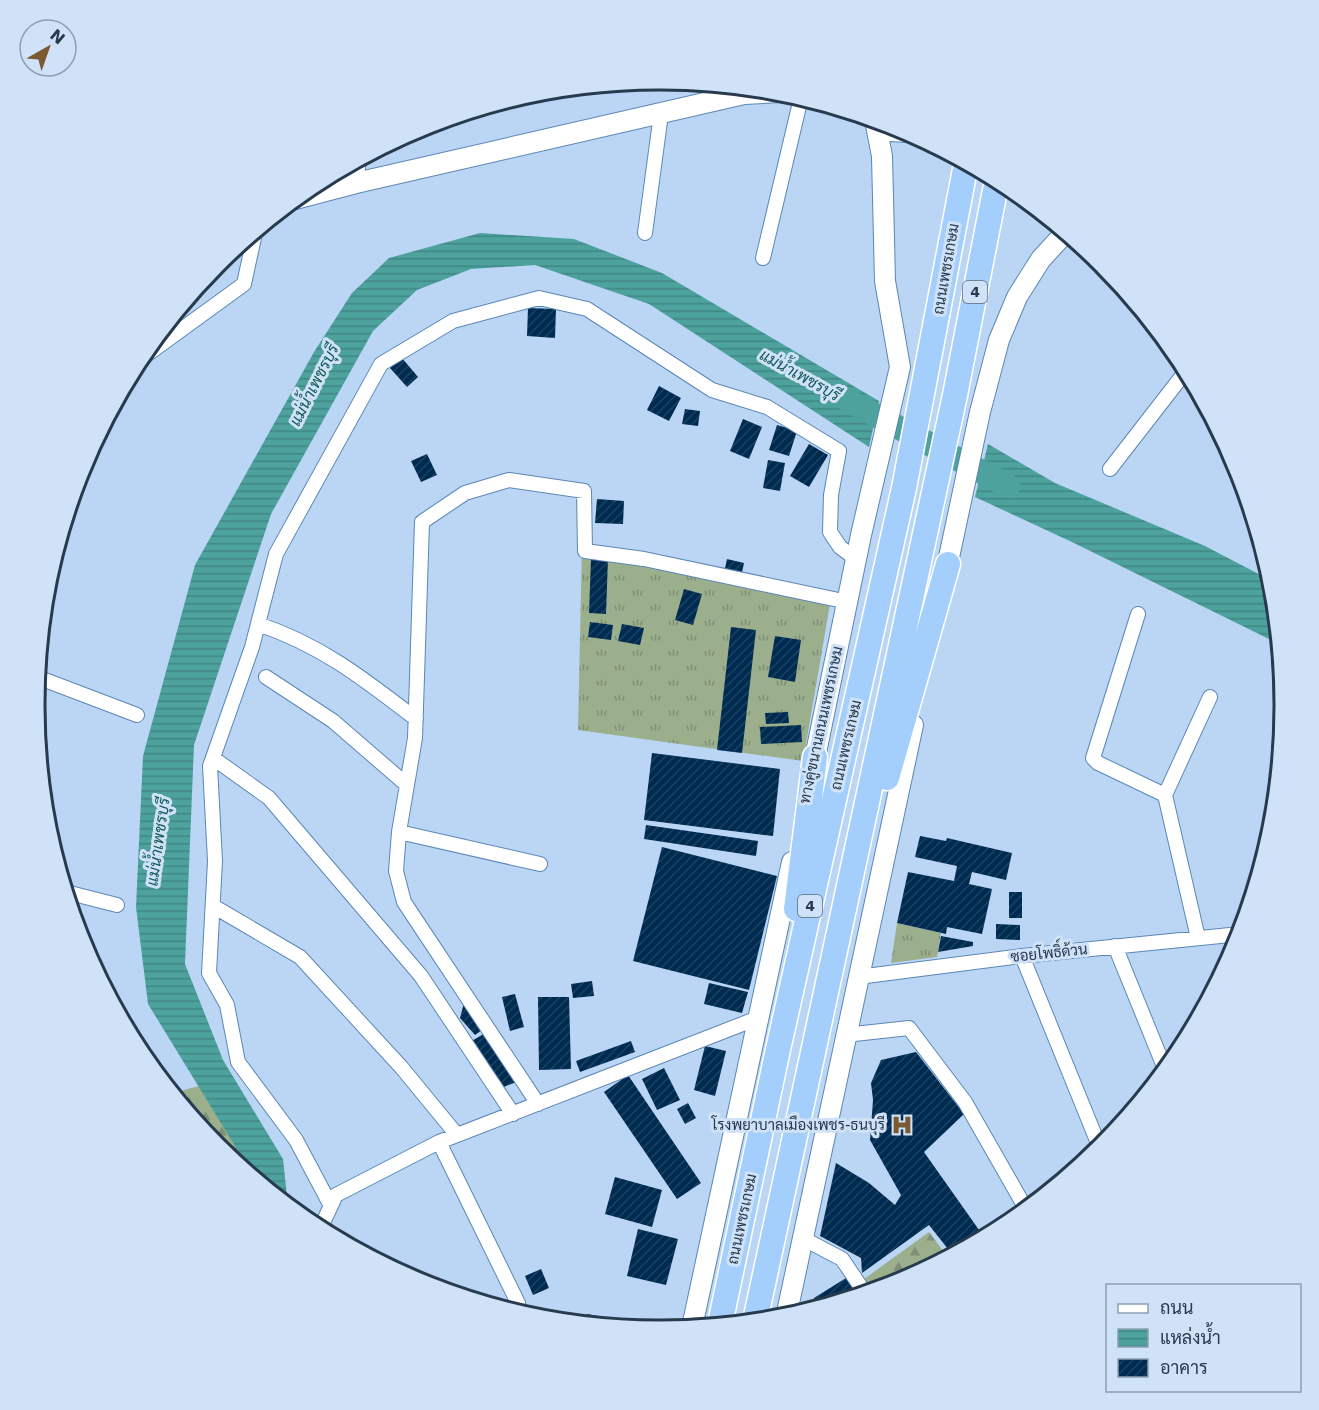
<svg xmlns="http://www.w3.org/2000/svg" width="1319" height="1410" font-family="'DejaVu Sans',Sarabun,sans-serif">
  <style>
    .grass { fill: url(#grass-tufts) }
    .forest { fill: url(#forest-firs) }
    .water { fill: url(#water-rules) }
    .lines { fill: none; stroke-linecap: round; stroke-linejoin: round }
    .river { stroke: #4da29e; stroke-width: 24 }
    .building { fill: url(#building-hatch) }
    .minor-casing { stroke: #5b87b6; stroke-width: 16 }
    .secondary-casing { stroke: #5b87b6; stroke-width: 22 }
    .trunk-casing { stroke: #fff; stroke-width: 27 }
    .minor { stroke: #fff; stroke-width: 14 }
    .secondary { stroke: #fff; stroke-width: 20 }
    .trunk { stroke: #a4cffc; stroke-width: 24 }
    .labels { text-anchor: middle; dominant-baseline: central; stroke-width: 6; stroke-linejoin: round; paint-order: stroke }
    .shield { fill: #cfe2f7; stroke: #596c81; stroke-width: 1.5 }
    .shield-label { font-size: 14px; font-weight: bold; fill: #273a4e }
    .street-label { font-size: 15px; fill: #273a4e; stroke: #cfe2f7 }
    .poi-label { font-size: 15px; fill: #273a4e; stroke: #cfe2f7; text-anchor: end }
    .water-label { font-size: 16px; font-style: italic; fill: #135b58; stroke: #cfe2f7 }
    .rim { fill: none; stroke: #273a4e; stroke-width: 3 }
  </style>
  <defs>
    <pattern id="grass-tufts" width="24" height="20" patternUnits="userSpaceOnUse" patternTransform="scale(1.5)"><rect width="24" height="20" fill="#9caf8d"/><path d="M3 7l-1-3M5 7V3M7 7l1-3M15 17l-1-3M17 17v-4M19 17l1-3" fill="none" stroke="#7f8f75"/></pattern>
    <pattern id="forest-firs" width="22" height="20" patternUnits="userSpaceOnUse" patternTransform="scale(1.5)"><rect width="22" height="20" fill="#9caf8d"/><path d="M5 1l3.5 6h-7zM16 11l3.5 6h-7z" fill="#7f8f75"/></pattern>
    <pattern id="water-rules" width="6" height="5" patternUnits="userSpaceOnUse" patternTransform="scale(1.5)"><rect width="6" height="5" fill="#4da29e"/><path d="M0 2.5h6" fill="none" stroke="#408583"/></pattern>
    <pattern id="building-hatch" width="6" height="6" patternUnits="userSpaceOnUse" patternTransform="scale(1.5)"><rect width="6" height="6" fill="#002b51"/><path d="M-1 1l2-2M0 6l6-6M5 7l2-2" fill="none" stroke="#1c4263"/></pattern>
  </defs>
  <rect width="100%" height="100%" fill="#bad6f4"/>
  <!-- grass -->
  <path class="grass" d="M582,544L830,604L803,761L578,730Z
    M897,923L941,933L937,957L891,963Z"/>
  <!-- forest -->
  <path class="forest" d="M199,1086L254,1176V1177L217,1147L173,1093Z
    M929,1232L947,1256L898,1283L867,1292L860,1282Z"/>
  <!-- water -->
  <path class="water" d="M480,233L574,239L662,273L879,401L869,447L649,304L535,265L471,269L417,290L373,331L271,514L194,745L185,964L223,1060L283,1159L288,1205L254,1177L148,1004L136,907L143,756L195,565L314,352L352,293L389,258Z
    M988,444L1055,483L1205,546L1272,581L1279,644L1074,543L975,497Z"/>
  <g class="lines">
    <!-- river -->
    <path class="river" d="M849,401L1008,486"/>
  </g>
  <!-- building -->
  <path class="building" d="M528,308L556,309L555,338L527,336Z
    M402,358L418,377L407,387L390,368Z
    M659,386L681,398L669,421L647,410Z
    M685,409L700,411L698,426L682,424Z
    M743,419L762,427L749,459L730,451Z
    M777,425L797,431L789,456L769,450Z
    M809,444L828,455L809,487L790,476Z
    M427,454L437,475L421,482L411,461Z
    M768,460L785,463L780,491L763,488Z
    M597,499L624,501L623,524L595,523Z
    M591,558L608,559L606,614L589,613Z
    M727,559L744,563L741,577L724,573Z
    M684,589L702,594L693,625L675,620Z
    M590,622L613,625L611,640L588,637Z
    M622,624L644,628L640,645L618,641Z
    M731,627L756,630L742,753L717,750Z
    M775,636L801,640L795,682L768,677Z
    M788,712L789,723L766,724L765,713Z
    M801,725L802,742L761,744L760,727Z
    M652,753L780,769L773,836L644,820Z
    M646,825L758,841L756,856L644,839Z
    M920,836L946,841L947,838L1012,853L1006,880L972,872L969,884L992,889L982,934L947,927L946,934L897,923L908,872L954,881L957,866L915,857Z
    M662,847L777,876L749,990L633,961Z
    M1009,892H1022V918H1009Z
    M996,924L1020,925V940L996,939Z
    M941,936L973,942V946L938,952Z
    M592,981L594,996L573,998L571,984Z
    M709,983L748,992L742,1013L704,1004Z
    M515,994L524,1027L510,1031L502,997Z
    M538,997H569L571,1069L539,1070Z
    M465,999L485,1028L475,1035L460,1018Z
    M487,1032L519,1081L501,1088L470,1042Z
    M631,1041L635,1052L580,1072L576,1061Z
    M705,1046L726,1051L715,1096L694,1090Z
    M916,1052L964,1114L924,1152L984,1237L952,1254L929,1225L862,1273L861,1258L820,1236L836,1163L869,1183L895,1205L901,1195L870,1140L873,1100L871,1083L881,1060Z
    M664,1068L680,1100L657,1110L642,1079Z
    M628,1075L701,1183L677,1199L604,1092Z
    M688,1103L696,1118L685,1124L677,1109Z
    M615,1177L662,1190L652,1227L605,1214Z
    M638,1229L678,1239L666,1285L627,1276Z
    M541,1269L549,1288L533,1295L525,1276Z
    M846,1278L858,1295L814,1308V1298Z
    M587,1314L614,1319L613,1325L585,1323Z
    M551,1315L570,1320V1321L550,1319Z"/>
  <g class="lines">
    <defs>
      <path id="minor" d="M356,183L359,160
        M645,233L661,114
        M763,258L801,98
        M142,355L145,356L244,284L255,233
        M1110,469L1186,371
        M1138,614L1093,758L1098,763L1165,795
        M258,624C321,645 364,679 416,719
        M37,677L137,715
        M266,677L333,721L407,785
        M213,758L269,798L421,976L513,1114
        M399,832L540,864
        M66,892L117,905
        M213,906L300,957L402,1068L457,1135
        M1198,938L1165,795L1210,697
        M1115,946L1165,1069
        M1022,956L1100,1148
        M858,977L1022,956L1240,934
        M845,1035L909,1028L965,1102L1026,1209
        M538,1104L404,902L396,871L399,832L415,738L422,522L465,493L509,480L584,491L585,551L644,559L848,602
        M439,1142L518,1303
        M331,1206L296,1140L238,1062L227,1005L209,973L215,861L210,766L252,647L276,554L381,364L453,321L539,298L587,309L712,390L767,407L839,451L831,495L830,532L840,547L856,559
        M320,1229L336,1195L439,1142L758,1018
        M804,1239L842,1259L865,1293"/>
      <path id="secondary" d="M877,121L891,131L907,132
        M295,199L356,183L744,94L781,92
        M945,576L980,412L999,340L1017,297L1041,259L1065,233
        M812,772L861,535L900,367L885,281L882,156L875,120
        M786,1317L913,725
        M692,1327L792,862"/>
      <path id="trunk" d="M887,778L948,564
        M796,909L815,757
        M755,1321L955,395L997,180
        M720,1324L777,1054L904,488L966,164"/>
    </defs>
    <!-- minor casing -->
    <use href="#minor" class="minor-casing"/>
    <!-- secondary casing -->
    <use href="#secondary" class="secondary-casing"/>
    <!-- trunk casing -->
    <use href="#trunk" class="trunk-casing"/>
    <!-- minor -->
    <use href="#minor" class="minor"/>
    <!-- secondary -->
    <use href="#secondary" class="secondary"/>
    <!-- trunk -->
    <use href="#trunk" class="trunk"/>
  </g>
  <!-- icons -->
  <defs>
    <symbol id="hospital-bare" viewBox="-9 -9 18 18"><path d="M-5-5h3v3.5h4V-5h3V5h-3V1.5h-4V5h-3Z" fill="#7b5a31" stroke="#cfe2f7" stroke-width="2.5" paint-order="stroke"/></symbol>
  </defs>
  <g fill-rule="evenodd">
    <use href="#hospital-bare" x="887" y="1110" width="30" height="30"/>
  </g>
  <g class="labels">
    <!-- shield labels -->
    <g class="shield">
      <rect x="963" y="281" width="24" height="22" rx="4.5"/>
      <rect x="798" y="895" width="24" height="22" rx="4.5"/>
    </g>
    <g class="shield-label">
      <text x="975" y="292">4</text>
      <text x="810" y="906">4</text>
    </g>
    <!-- street labels -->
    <g class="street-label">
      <text transform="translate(946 269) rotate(-80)">ถนนเพชรเกษม</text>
      <text transform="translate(821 725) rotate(-78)">ทางคู่ขนานถนนเพชรเกษม</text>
      <text transform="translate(846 745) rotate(-77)">ถนนเพชรเกษม</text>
      <text transform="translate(1049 953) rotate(-6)">ซอยโพธิ์ด้วน</text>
      <text transform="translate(742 1219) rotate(-78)">ถนนเพชรเกษม</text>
    </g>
    <!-- poi labels -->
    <g class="poi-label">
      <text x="885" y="1125">โรงพยาบาลเมืองเพชร-ธนบุรี</text>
    </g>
    <!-- water labels -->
    <g class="water-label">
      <text transform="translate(800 375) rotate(29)">แม่น้ำเพชรบุรี</text>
      <text transform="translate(314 385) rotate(-63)">แม่น้ำเพชรบุรี</text>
      <text transform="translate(158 842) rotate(-82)">แม่น้ำเพชรบุรี</text>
    </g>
  </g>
  <!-- crop -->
  <path d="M0 0H1319V1410H0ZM659 90H660A614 614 0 0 1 1274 704V706A614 614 0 0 1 660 1320H659A614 614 0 0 1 45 706V704A614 614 0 0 1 659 90Z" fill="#cfe2f7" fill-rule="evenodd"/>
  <path class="rim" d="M659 90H660A614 614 0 0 1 1274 704V706A614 614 0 0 1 660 1320H659A614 614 0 0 1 45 706V704A614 614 0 0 1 659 90Z"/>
  <!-- legend -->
  <rect x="1106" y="1284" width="195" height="108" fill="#cfe2f7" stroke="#8c9fb3" stroke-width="1.5"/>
  <rect x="1118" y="1304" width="30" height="9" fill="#ffffff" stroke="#8c9fb3" stroke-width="1.5"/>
  <text x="1160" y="1314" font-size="18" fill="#273a4e">ถนน</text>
  <rect x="1118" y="1329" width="30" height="18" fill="url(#water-rules)" stroke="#8c9fb3" stroke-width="1.5"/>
  <text x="1160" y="1344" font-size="18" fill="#273a4e">แหล่งน้ำ</text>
  <rect x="1118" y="1359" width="30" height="18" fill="url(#building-hatch)" stroke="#8c9fb3" stroke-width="1.5"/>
  <text x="1160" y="1374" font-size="18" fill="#273a4e">อาคาร</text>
  <!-- north arrow -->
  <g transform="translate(48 48) rotate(40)"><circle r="28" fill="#cfe2f7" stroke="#8c9fb3" stroke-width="1.5"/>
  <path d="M0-4.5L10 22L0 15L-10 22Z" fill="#7b5a31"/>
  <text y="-9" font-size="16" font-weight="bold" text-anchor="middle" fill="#273a4e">N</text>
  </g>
</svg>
